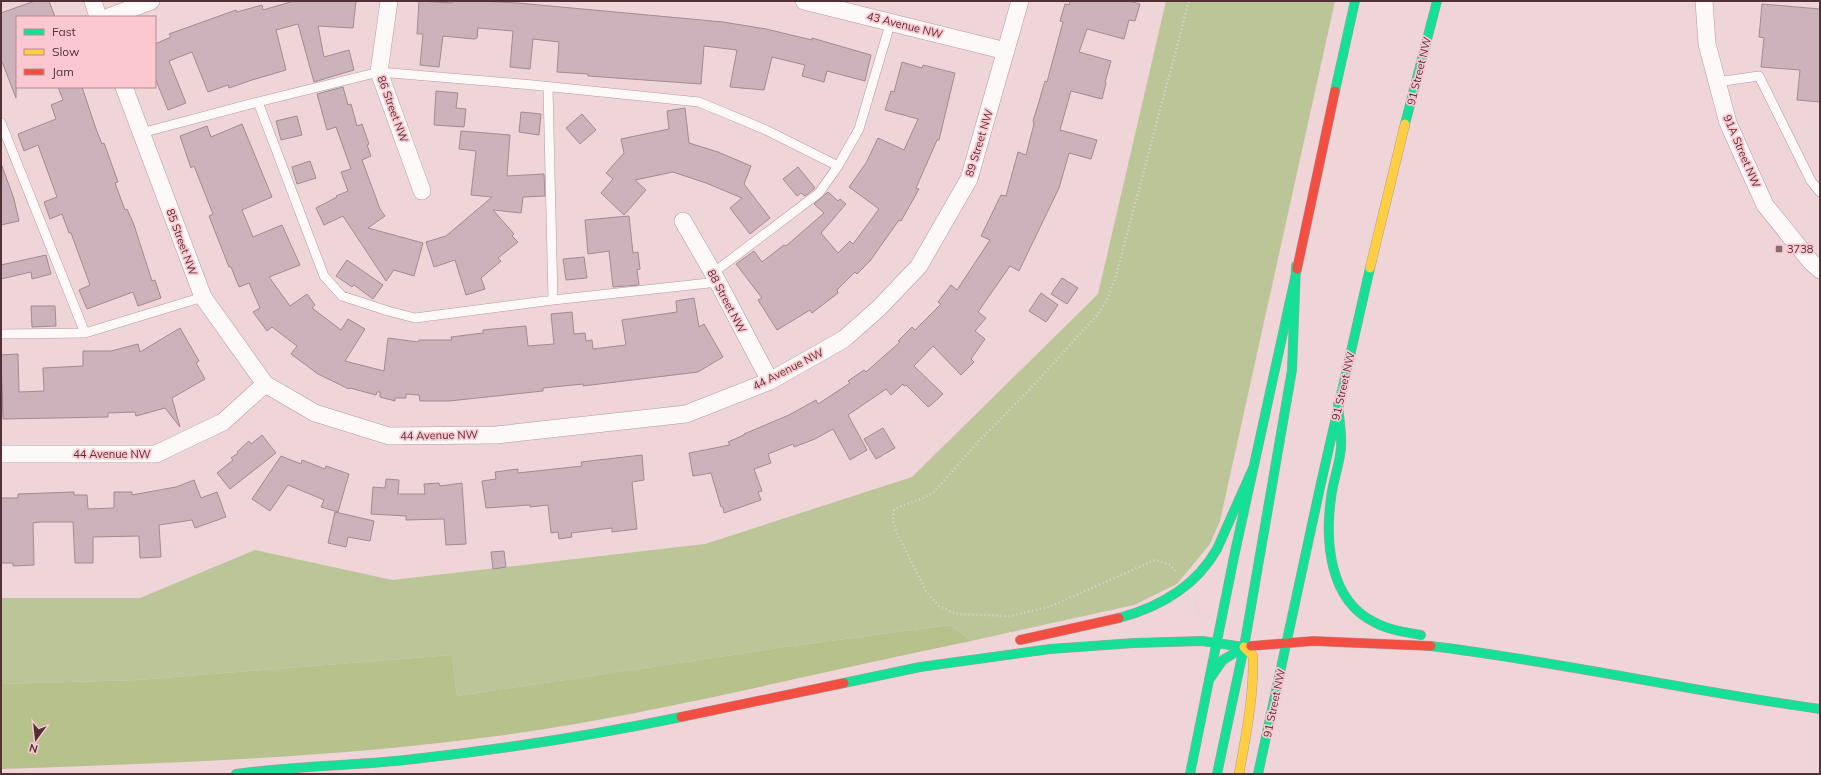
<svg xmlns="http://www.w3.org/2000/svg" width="1821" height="775" font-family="Mulish,sans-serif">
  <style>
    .green { fill: #bcc597 }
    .forest { fill: #b6c18c }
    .building { fill: #ccb3bb; stroke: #a38a93 }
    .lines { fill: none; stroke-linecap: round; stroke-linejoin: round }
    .lane-casing { stroke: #b49a9f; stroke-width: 10 }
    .street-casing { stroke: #b49a9f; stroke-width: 18 }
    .fast-casing { stroke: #b49a9f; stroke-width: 10 }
    .slow-casing { stroke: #b49a9f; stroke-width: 10 }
    .jam-casing { stroke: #b49a9f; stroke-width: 10 }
    .path { stroke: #ddd5d6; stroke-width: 2.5; stroke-dasharray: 1 3; stroke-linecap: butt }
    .lane { stroke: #fdf9f9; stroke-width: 9 }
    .street { stroke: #fdf9f9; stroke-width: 17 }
    .fast { stroke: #16e098; stroke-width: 9 }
    .slow { stroke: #ffcf43; stroke-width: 9 }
    .jam { stroke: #f24e42; stroke-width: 9 }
    .poi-dot { fill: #88696f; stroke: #fbc8d0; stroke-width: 1.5 }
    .labels { text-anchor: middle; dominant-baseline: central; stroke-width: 3.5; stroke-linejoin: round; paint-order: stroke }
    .street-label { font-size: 11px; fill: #513036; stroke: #fbc8d0 }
    .poi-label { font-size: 11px; fill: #513036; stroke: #fbc8d0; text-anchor: start }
  </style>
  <rect width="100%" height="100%" fill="#efd4d8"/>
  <!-- green -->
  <path class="green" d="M1166,1H1335L1220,521L1210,544L1177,584L1134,605L971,641L950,625L785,647L457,696L452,655L137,680L1,684V598H140L255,550L392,580L705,544L912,477L1098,294Z"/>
  <!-- forest -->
  <path class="forest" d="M950,625L971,641C813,673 657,714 497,736C333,758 167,763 1,769V684L137,680L452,655L457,696L785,647Z"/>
  <!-- building -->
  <path class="building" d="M35,1H49L55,17H17L16,98L1,59V13Z
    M294,1H356L353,28L318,26L324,57L349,50L354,70L314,82L298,24L276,30L286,70L252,80L229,88L228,85L208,92L192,52L169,61L186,103L168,110L155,78V44L171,37L169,34L236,10L237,12L262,5L263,10Z
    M419,1L452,3V1H478L518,3L723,22L766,29L812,40V38L871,55L865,81L827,71L824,82L802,76L805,65L772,57L764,90L730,87L737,50L704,46L701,84L588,76V74L557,72L559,42L533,39L530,69L510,67L513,31L478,28L477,38L474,39L443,36L439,67L420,65L423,34H417Z
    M1070,1H1129L1140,4L1135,21L1129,20L1124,39L1087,29L1079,52L1111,61L1105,82L1106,83L1102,99L1071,91L1060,130L1097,140L1091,159L1069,153L1059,188L1019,271L1010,266L978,312L986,318L975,331L985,339L971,359L974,362L961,375L933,346L914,366L943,394L931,405L928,407L906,385L904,386L903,384L891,395L886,389L848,415L867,450L850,460L833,429L815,439L794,447L793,444L768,454L771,463L754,469L762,491L758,492L761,500L724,513L723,507H721L711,473L693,476L689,453L730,445L728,442L744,435V434L789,415L816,400L818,404L850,383L848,381L864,370L866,372L900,342L898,341L912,327L915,330L941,304L938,302L951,285L957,290L990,240L981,236L1001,195L1006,196L1018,152L1026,155L1034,124L1033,121L1038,105L1045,81L1047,82L1063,22L1060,21L1065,4L1069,5Z
    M1762,4L1820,9V102L1797,100L1800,70L1761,67L1764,38L1759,37Z
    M902,62L922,68L923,65L955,73L939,140H937L916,188L919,189L901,221L899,220L870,261L857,274L855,272L837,290L838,293L812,313L810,310L777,330L758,300L762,298L736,264L754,251L762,262L784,245L786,246L824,213L814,204L828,192L838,201L840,199L846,204L821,233L838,253L850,241L853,244L879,209L849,187L866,163L878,138L904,150L918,119L885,110L891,91L894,92Z
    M58,87H82L96,129L102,144L104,143L118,182L115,183L125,210L127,209L134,225L152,281L155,280L161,298L138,306L133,292L87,309L79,290L90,285L71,233H69L62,214L50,219L44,202L57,197L38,145L24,151L18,134L56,119L51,105L63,100Z
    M343,87L348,105L351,104L357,126L362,124L369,144L367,145L371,156L362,160L380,209L385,216L368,228L423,243L414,276L394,270L386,281L343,216L324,225L316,208L337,197L336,196L348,191L341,172L351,169L336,127L327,130L317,94Z
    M436,91L458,93L456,108L466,109L464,127L434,125Z
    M685,108L689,143L718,152L751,166L744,184L770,218L750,234L730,208L742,198L706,183L673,172L635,180L646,190L624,215L601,193L613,179L606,173L624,153L621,139L669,129L667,111Z
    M521,112L541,114L539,135L519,132Z
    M582,114L596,130L580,144L566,128Z
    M297,116L302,135L281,140L276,121Z
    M242,124L272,197L242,210L253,237L282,225L300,265L269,277L290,306L307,294L315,305L312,308L341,330L348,319L365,329L345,361L384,371L388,338L418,342L419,340H452L451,337L483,333V330L504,328L526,326L528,346L554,344L551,314L572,312L574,334L585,333L586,341L592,340L593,349L626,345L622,320L677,312L676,301L694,298L699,327L704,324L723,357L698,372L583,386V384L543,388V391L449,401H420L419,395L406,394V398H395V401L380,397V392H377L376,395L350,388L349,389L318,374L291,354L297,346L272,327L267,331L253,312L260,308L249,283L239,287L231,267H229L209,216L213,214L194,166L191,168L180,136L207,126L211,137Z
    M461,131L510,135L507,176L544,174L545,196L523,197L521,213L493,210L514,234L512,236L518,242L498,258L501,261L481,278L485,289L466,295L455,260L434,267L426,242L446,236L492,197L471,195L476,151L459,149Z
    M310,161L316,178L297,184L292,167Z
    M2,166L14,199L19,221L1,225Z
    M798,167L815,188L805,196L801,193L797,196L783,179Z
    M629,216L633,253L638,252L640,269L637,270L639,285L613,287L609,251L588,254L585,220Z
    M46,255L51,274L32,279L31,272L1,279V265Z
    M584,257L587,278L566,280L563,259Z
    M347,260L383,285L373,299L354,285L352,287L336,276Z
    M1062,278L1078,288L1067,304L1051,294Z
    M1041,293L1058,305L1046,322L1029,311Z
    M31,306H55L56,326L32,327Z
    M180,328L199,361L196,363L205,379L172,398L180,427L165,408L136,416L135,412L108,413V417L3,419L1,355L18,354L19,392L44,391L43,368L83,366V351H111L138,344L140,352Z
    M883,428L895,448L876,459L864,439Z
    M262,435L276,453L230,489L217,473L233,460L231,458L238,453L237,452L249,441L251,444Z
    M642,455L644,480L632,482L637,529L612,532V528L571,533L572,537L559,539L558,532L551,533L548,505L530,507V505L486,508L482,481L496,479L495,472L518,469V473L582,466L581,462Z
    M281,456L301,464L302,460L325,469L326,466L349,474L338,512L321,507L324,500L288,485L270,511L252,499Z
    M386,479L399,480L398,494H425L424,484L439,483L440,486L462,483L466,544L446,545L444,519L406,520V516L371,514L373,487L385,488Z
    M194,480L201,498L217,492L226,517L195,528L192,520L159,525L161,557L140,558L139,536L93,537V563H75L73,522H41L33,523L34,565L13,566V563H1V498H18V494L74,492V495H87L88,509L114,508V492H132V495L176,487Z
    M335,512L374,521L370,541L348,537L346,547L328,543Z
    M504,551L506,567L493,569L491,552Z"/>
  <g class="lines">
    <defs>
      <path id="lane" d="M1717,82L1759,76L1811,181L1820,192
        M548,87L553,300L718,282
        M1,123L85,333
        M141,133L258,102
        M713,273L819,193L838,166
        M553,300L415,318L388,311L342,296L324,276L258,102L379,72L533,85L699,102L766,130L838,166L859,129L891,21
        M1,334L85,333L203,297"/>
      <path id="street" d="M93,1L98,17
        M389,1L379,72L422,191
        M804,1L1006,51
        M1704,1L1707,44L1728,123L1765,205L1811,262L1820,270
        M109,17L151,1
        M124,87L203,297L265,384
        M683,221L713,273L770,381
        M1,454H156L223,422L265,384L315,413L389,436L496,435L686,414L770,381L844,339L879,308L919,266L969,179L1020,1"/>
      <path id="fast" d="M1335,91L1355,1
        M1405,124L1437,1
        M1338,404C1339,418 1342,433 1341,447C1340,464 1333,480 1331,498C1325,541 1329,600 1374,622C1388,630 1405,632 1421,635
        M1119,618C1160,607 1196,586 1217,549L1254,466
        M1431,646C1561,662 1690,691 1820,709
        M1209,680L1223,660L1244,647
        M844,683L920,667L1050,649L1134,643L1202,641L1244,647L1251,646
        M236,774C292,766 349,766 405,760C498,750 590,736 681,717
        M1190,774L1235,552L1297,269
        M1217,774L1244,647L1292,370L1296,266
        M1258,774L1321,483L1370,268"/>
      <path id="slow" d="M1370,268L1405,124
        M1239,774C1246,735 1254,696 1253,656L1244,647"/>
      <path id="jam" d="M1297,269L1335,91
        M1020,640L1119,618
        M1251,646L1313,641L1431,646
        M681,717L844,683"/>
    </defs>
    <!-- lane casing -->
    <use href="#lane" class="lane-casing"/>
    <!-- street casing -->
    <use href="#street" class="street-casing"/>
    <!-- fast casing -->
    <use href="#fast" class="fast-casing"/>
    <!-- slow casing -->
    <use href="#slow" class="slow-casing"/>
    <!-- jam casing -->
    <use href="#jam" class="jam-casing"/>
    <!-- path -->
    <path class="path" d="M1175,571L1170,565L1155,560L1049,607L1010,616L956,614L939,606L926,591L897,533L893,521L894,510C907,502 921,501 934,492L978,442L1031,388L1098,314L1107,300L1116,276L1189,1
      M1196,601L1201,619"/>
    <!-- lane -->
    <use href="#lane" class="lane"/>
    <!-- street -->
    <use href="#street" class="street"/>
    <!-- fast -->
    <use href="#fast" class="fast"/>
    <!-- slow -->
    <use href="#slow" class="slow"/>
    <!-- jam -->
    <use href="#jam" class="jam"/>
  </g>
  <!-- markers -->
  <rect class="poi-dot" x="1775" y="245" width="8" height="8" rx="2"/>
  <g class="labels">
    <!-- street labels -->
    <g class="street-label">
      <text transform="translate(905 25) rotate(14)">43 Avenue NW</text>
      <text transform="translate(1419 71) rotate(-76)">91 Street NW</text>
      <text transform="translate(393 109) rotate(70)">86 Street NW</text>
      <text transform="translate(979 143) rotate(-73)">89 Street NW</text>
      <text transform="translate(1742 151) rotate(67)">91A Street NW</text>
      <text transform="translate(182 242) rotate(70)">85 Street NW</text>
      <text transform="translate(727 301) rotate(62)">88 Street NW</text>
      <text transform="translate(788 369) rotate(-27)">44 Avenue NW</text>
      <text transform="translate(1343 386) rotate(-77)">91 Street NW</text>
      <text transform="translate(439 435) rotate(-1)">44 Avenue NW</text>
      <text x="112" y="454">44 Avenue NW</text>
      <text transform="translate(1274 703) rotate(-78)">91 Street NW</text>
    </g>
    <!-- poi labels -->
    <g class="poi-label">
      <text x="1787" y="249">3738</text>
    </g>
  </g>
  <!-- border -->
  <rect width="1821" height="775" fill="none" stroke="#513036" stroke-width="4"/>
  <!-- legend -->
  <rect x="16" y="16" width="140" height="72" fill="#fbc8d0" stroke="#b78b92"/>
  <rect x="24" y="29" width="20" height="6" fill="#16e098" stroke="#b78b92"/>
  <text x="52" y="36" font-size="12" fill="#513036">Fast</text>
  <rect x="24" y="49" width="20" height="6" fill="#ffcf43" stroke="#b78b92"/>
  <text x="52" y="56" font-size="12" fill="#513036">Slow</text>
  <rect x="24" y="69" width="20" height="6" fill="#f24e42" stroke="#b78b92"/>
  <text x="52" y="76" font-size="12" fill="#513036">Jam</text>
  <!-- north arrow -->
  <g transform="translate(36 739) rotate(195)" stroke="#fbc8d0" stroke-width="3" paint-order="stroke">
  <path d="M0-3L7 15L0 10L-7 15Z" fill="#513036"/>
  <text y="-6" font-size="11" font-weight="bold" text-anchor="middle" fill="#513036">N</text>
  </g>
</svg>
